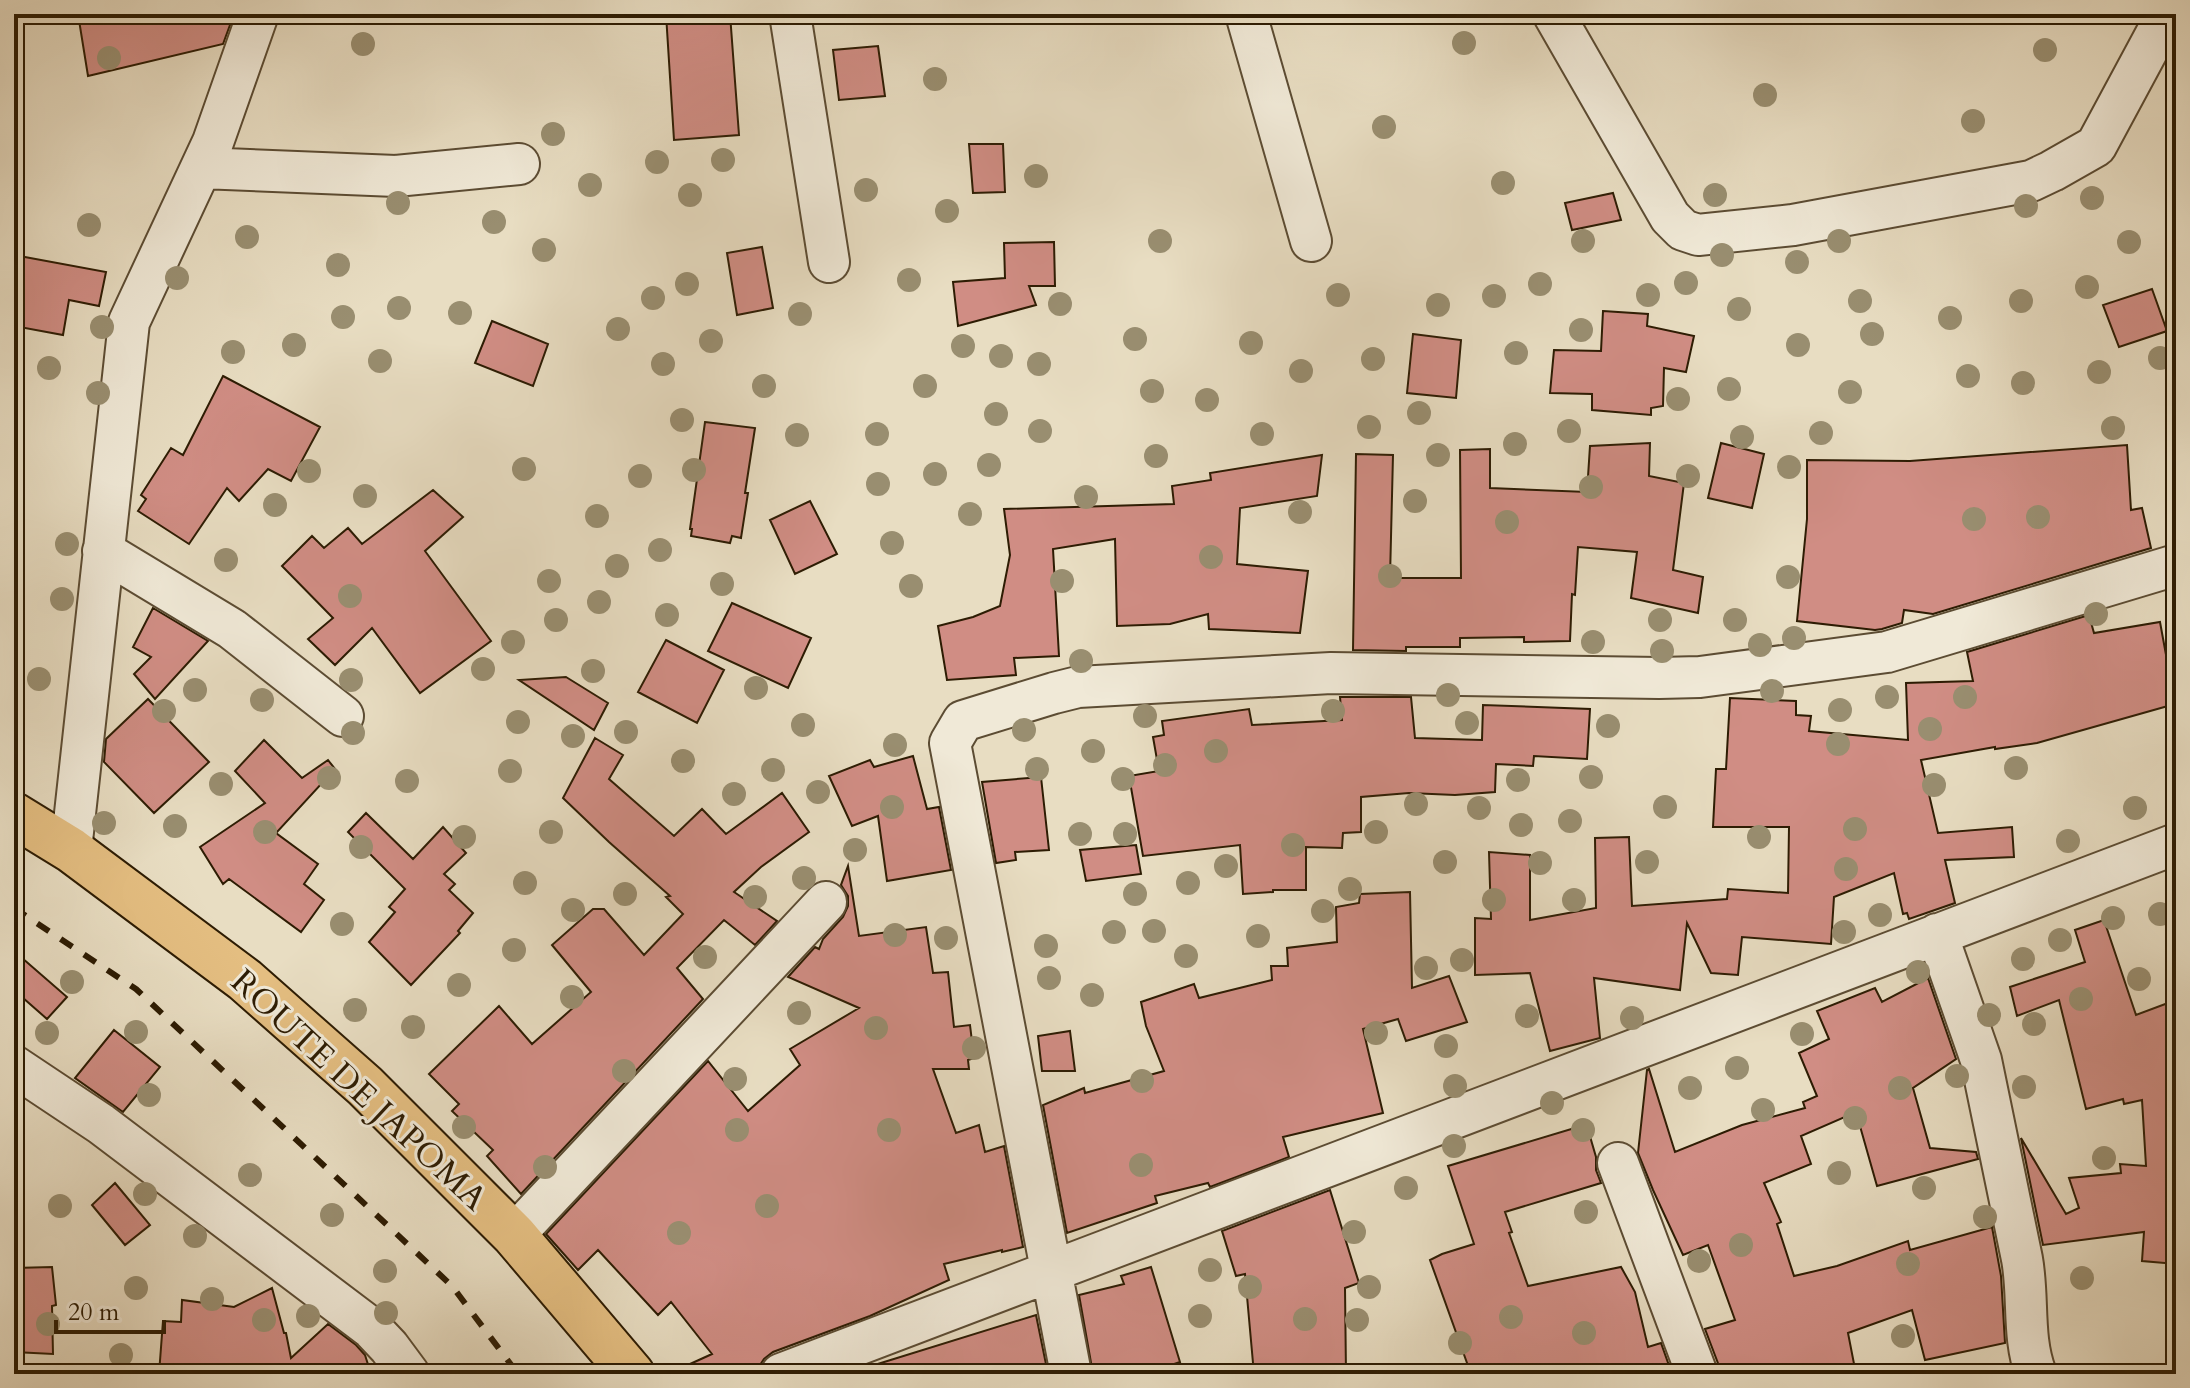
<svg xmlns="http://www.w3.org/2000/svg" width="2190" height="1388" font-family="Cardo,serif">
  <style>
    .building { fill: #d08d84; stroke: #2d1c03; stroke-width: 2 }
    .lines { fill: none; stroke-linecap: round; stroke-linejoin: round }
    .street-casing { stroke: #5c4c33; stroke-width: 44 }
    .primary-casing { stroke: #2d1c03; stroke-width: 48 }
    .street { stroke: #f0e9d7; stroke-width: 40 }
    .primary { stroke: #e4be81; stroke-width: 44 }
    .rail { stroke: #2d1c03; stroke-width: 6; stroke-dasharray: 14 14; stroke-linecap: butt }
    .tree { fill: #998e70 }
    .labels { text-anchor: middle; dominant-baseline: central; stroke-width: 6; stroke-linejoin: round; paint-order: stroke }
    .street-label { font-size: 34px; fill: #2d1c03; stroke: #f0e9d7 }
  </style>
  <rect width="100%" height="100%" fill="#e8ddc2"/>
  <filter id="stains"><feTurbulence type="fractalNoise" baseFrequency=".0025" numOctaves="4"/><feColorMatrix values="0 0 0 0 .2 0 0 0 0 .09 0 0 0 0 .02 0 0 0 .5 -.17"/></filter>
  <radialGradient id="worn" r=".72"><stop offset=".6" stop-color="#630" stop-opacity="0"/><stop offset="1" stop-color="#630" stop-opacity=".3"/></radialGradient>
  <!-- building -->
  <path class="building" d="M78,14H234L223,44L88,76Z
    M666,14H730L739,135L674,140Z
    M878,46L885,96L839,100L833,50Z
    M969,144H1003L1005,192L973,193Z
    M1613,193L1621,220L1572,230L1565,203Z
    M1054,242L1055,286H1029L1036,305L958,326L953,282L1005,278L1004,243Z
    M762,247L773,308L737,315L727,253Z
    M14,255L106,272L99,306L69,300L63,335L14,326Z
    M2152,289L2167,331L2119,347L2103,305Z
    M1603,311L1648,314L1647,326L1694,336L1686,372L1664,368L1663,406L1651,408V415L1592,410V394L1550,393L1554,350L1601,351Z
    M492,321L548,344L533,386L475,363Z
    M1413,334L1461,340L1456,398L1407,393Z
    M223,376L320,427L291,481L268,469L239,501L227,488L189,544L138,511L146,499L141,495L171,448L183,455Z
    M705,422L755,428L745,493H748L741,538L732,536L730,543L691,536L692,529H690Z
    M1650,443L1649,476L1684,483L1673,570L1703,577L1698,613L1631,598L1637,552L1578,547L1575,595L1572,594L1570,641L1524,642V637L1460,638V647H1406V651L1353,650L1356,454L1393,455L1390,578H1461L1460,450L1490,449V488L1587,492L1590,446Z
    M1721,443L1764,454L1752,508L1708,498Z
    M2127,445L2131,510L2142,508L2151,548L1933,614L1904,610L1902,623L1882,629L1875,630L1797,621L1807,519V460L1910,461Z
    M1322,455L1317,496L1240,508L1237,564L1308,571L1300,633L1209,629L1208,614L1170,624L1117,626L1115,539L1053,549L1059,656L1014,658L1016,675L947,680L938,626L973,617L1000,606L1010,555L1004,509L1174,504L1172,486L1211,480L1210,473Z
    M433,490L463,517L425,551L491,641L420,693L372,628L335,665L308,639L333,618L282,566L312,536L324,548L348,528L362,544Z
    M810,501L837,554L795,574L770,520Z
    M732,603L811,638L788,688L708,651Z
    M153,608L208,641L155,699L134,674L151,657L133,647Z
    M2089,615L2094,633L2160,622L2175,704L2037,743L1995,749V747L1921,760L1938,833L2012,827L2014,857L1945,860L1955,903L1909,919L1907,913L1903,914L1894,873L1834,897L1831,944L1742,937L1738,975L1711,973L1687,923L1680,990L1594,978L1600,1038L1550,1051L1530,973L1475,975V918L1491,919L1489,852L1530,855V920L1596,908L1595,838L1629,837L1632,906L1727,899L1728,889L1788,893L1789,827H1713L1716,769H1726L1730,698L1796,701V715L1811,716L1809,731L1908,740L1906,683L1973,681L1967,652Z
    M666,640L724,670L697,723L638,692Z
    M566,677L608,703L594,730L519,680Z
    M1340,697H1411L1415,738L1482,740L1483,705L1590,709L1587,759L1534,756L1533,766L1496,764L1495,792L1455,795L1409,793L1361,797V832L1343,833L1342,848L1306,847V890H1273V892L1243,894L1240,845L1143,856L1129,776L1159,771L1153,737L1164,735L1162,721L1249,709L1252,725L1342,720Z
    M148,699L209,762L154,813L104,762L106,739Z
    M595,738L623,755L609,779L674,836L702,809L726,834L782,793L809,832L761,867L734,892L777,921L755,945L724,920L677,968L703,999L521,1194L487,1156L493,1150L452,1111L459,1104L429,1074L499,1006L532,1044L591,992L552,945L593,909H604L644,955L683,914L666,897L670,896L609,842L563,798Z
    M264,740L302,778L328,760L335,769L276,833L318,864L304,884L324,900L301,932L229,879L223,884L200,847L265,803L235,771Z
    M913,756L927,809L939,807L951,870L887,881L878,816L852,826L829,776L870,760L874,767Z
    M1041,777L1049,850L1015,852L1016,860L996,863L982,782Z
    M366,813L413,859L443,827L466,853L444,874L455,884L449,890L473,913L458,931L460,933L411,985L369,942L395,912L389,907L405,889L348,832Z
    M1136,845L1141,874L1086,881L1080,850Z
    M848,866L859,936L926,927L933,973L948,972L954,1027L970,1025L974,1058L968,1060L969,1069H933L956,1133L979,1125L985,1152L1004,1146L1023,1247L1002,1252V1250L944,1264L949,1280L870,1316L773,1352L764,1359L760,1365L741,1374H668L712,1354L671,1302L658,1315L598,1250L578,1270L546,1234L708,1061L748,1111L800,1065L790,1049L859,1008L788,977L815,947L819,949L823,939L843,917L848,906V896L841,885Z
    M1410,892L1412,988L1449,976L1467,1022L1406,1041L1398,1019L1363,1029L1383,1113L1283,1137L1289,1157L1210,1187L1208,1183L1155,1196L1157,1203L1067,1233L1043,1105L1084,1088L1085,1093L1164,1071L1146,1026L1141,1002L1194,984L1199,998L1272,980L1271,966H1288L1287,948L1337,942L1336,907L1359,903L1360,894Z
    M2104,920L2136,1015L2176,1000V1264L2142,1261L2144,1232L2043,1245L2021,1138L2066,1214L2079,1208L2069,1178L2121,1173L2120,1164L2146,1166L2142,1100L2124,1104L2123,1099L2086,1109L2059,1000L2017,1016L2010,987L2085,962L2075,930Z
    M14,951L67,997L47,1019L14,990Z
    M1928,978L1956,1059L1913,1088L1930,1148L1976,1152L1978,1159L1877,1186L1856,1112L1801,1136L1811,1164L1764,1183L1781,1222L1777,1224L1794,1276L1837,1266L1908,1241L1910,1250L1992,1227L2001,1276L2005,1343L1925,1360L1912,1310L1848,1333L1856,1374H1719V1366L1705,1329L1735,1320L1708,1245L1683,1255L1653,1190L1638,1153L1647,1070L1649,1069L1675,1152L1742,1125L1805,1108L1803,1102L1817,1096L1799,1053L1829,1039L1817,1011L1875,988L1882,1002Z
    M114,1030L160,1067L123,1112L75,1078Z
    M1070,1031L1075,1071H1042L1038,1036Z
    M1578,1127L1581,1135L1589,1133L1596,1157V1170L1601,1183L1505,1212L1512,1232L1509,1233L1528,1286L1621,1267L1635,1292L1648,1347L1661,1343L1672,1374H1471L1430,1260L1442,1254L1474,1244L1448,1166Z
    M115,1183L150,1225L125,1245L92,1205Z
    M1330,1190L1359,1283L1345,1288L1346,1374H1254L1245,1274L1236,1276L1222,1231Z
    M52,1267L56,1305L52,1306L53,1354L14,1352V1268Z
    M1151,1267L1180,1362L1154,1371L1152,1367L1129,1374H1093L1079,1295L1124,1284L1121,1276Z
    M272,1288L284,1333H286L291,1358L328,1324L356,1345L365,1355L371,1374H159L163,1321L181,1322L182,1300L234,1307Z
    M1036,1315L1048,1374H869L868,1367Z"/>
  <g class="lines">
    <defs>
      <path id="street" d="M790,14L829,262
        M1246,14L1311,241
        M1554,15L1670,217L1683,230L1698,235L1793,225L2031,181L2052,171L2096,146L2167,14
        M201,168L396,176L519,164
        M103,551L232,629L343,716
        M71,850L129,322L213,142L258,14
        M1937,934L1981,1060L2022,1259C2029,1297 2022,1338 2036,1374
        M14,1066L101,1124L371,1328L389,1347L409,1374
        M1618,1163L1697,1374
        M514,1235L826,902
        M781,1374L2176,844
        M1071,1374L950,743L963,721L1054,693L1078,687L1331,673L1659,678L1700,677L1887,652L2176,565"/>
      <path id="primary" d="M14,815L71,850L245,980L365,1086L514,1235L632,1374"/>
    </defs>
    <!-- street casing -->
    <use href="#street" class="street-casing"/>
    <!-- primary casing -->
    <use href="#primary" class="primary-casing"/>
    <!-- street -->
    <use href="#street" class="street"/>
    <!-- primary -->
    <use href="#primary" class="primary"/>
    <!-- rail -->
    <path class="rail" d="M14,908L136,989L452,1286L518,1374"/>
  </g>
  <!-- trees -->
  <g class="tree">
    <circle cx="1464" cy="43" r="12"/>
    <circle cx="363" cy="44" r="12"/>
    <circle cx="2045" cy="50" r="12"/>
    <circle cx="109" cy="58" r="12"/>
    <circle cx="935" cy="79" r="12"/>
    <circle cx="1765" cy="95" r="12"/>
    <circle cx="1973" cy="121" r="12"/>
    <circle cx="1384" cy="127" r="12"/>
    <circle cx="553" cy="134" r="12"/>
    <circle cx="723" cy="160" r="12"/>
    <circle cx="657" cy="162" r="12"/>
    <circle cx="1036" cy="176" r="12"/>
    <circle cx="1503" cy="183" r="12"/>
    <circle cx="590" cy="185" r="12"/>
    <circle cx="866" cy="190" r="12"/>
    <circle cx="690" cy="195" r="12"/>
    <circle cx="1715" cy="195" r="12"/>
    <circle cx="2092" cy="198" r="12"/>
    <circle cx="398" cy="203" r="12"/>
    <circle cx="2026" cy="206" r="12"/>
    <circle cx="947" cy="211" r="12"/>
    <circle cx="494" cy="222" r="12"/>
    <circle cx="89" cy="225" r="12"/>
    <circle cx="247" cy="237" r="12"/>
    <circle cx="1160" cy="241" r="12"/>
    <circle cx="1583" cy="241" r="12"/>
    <circle cx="1839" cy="241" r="12"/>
    <circle cx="2129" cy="242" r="12"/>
    <circle cx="544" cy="250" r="12"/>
    <circle cx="1722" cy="255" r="12"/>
    <circle cx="1797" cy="262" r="12"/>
    <circle cx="338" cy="265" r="12"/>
    <circle cx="177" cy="278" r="12"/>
    <circle cx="909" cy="280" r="12"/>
    <circle cx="1686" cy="283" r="12"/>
    <circle cx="687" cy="284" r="12"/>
    <circle cx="1540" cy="284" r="12"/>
    <circle cx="2087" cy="287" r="12"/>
    <circle cx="1338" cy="295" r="12"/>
    <circle cx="1648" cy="295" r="12"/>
    <circle cx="1494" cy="296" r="12"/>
    <circle cx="653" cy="298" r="12"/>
    <circle cx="1860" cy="301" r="12"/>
    <circle cx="2021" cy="301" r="12"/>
    <circle cx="1060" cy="304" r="12"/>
    <circle cx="1438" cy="305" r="12"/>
    <circle cx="399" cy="308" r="12"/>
    <circle cx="1739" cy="309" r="12"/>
    <circle cx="460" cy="313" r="12"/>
    <circle cx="800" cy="314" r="12"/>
    <circle cx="343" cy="317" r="12"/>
    <circle cx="1950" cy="318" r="12"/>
    <circle cx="102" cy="327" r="12"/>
    <circle cx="618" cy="329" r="12"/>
    <circle cx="1581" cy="330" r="12"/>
    <circle cx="1872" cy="334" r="12"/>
    <circle cx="1135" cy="339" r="12"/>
    <circle cx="711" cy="341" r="12"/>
    <circle cx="1251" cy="343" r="12"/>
    <circle cx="294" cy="345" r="12"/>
    <circle cx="1798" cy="345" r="12"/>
    <circle cx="963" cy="346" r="12"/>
    <circle cx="233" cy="352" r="12"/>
    <circle cx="1516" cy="353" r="12"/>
    <circle cx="1001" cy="356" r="12"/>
    <circle cx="2160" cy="358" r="12"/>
    <circle cx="1373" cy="359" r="12"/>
    <circle cx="380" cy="361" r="12"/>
    <circle cx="663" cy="364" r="12"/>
    <circle cx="1039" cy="364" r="12"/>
    <circle cx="49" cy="368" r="12"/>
    <circle cx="1301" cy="371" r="12"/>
    <circle cx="2099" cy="372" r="12"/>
    <circle cx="1968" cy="376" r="12"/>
    <circle cx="2023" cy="383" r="12"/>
    <circle cx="764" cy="386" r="12"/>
    <circle cx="925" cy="386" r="12"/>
    <circle cx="1729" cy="389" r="12"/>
    <circle cx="1152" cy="391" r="12"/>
    <circle cx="1850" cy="392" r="12"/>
    <circle cx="98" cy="393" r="12"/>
    <circle cx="1678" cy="399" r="12"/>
    <circle cx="1207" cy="400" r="12"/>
    <circle cx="1419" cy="413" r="12"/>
    <circle cx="996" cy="414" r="12"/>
    <circle cx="682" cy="420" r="12"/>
    <circle cx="1369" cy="427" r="12"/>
    <circle cx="2113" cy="428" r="12"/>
    <circle cx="1040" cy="431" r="12"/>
    <circle cx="1569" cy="431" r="12"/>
    <circle cx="1821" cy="433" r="12"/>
    <circle cx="877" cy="434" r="12"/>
    <circle cx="1262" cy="434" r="12"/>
    <circle cx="797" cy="435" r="12"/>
    <circle cx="1742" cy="437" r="12"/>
    <circle cx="1515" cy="444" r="12"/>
    <circle cx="1438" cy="455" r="12"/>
    <circle cx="1156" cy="456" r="12"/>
    <circle cx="989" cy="465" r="12"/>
    <circle cx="1789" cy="467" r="12"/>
    <circle cx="524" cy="469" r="12"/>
    <circle cx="694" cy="470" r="12"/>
    <circle cx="309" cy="471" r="12"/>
    <circle cx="935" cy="474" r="12"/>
    <circle cx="640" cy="476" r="12"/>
    <circle cx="1688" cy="476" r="12"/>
    <circle cx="878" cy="484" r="12"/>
    <circle cx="1591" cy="487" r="12"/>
    <circle cx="365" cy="496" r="12"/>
    <circle cx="1086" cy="497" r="12"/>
    <circle cx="1415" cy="501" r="12"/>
    <circle cx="275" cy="505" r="12"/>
    <circle cx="1300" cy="512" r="12"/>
    <circle cx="970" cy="514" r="12"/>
    <circle cx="597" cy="516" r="12"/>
    <circle cx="2038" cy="517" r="12"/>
    <circle cx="1974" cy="519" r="12"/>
    <circle cx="1507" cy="522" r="12"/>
    <circle cx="892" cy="543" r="12"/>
    <circle cx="67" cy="544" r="12"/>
    <circle cx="660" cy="550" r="12"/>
    <circle cx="1211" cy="557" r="12"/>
    <circle cx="226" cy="560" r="12"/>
    <circle cx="617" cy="566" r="12"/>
    <circle cx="1390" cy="576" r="12"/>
    <circle cx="1788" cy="577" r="12"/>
    <circle cx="549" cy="581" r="12"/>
    <circle cx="1062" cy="581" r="12"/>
    <circle cx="722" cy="584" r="12"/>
    <circle cx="911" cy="586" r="12"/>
    <circle cx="350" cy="596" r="12"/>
    <circle cx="62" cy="599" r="12"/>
    <circle cx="599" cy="602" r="12"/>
    <circle cx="2096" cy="614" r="12"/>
    <circle cx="667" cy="615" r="12"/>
    <circle cx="556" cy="620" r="12"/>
    <circle cx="1660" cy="620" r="12"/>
    <circle cx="1735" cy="620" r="12"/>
    <circle cx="1794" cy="638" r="12"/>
    <circle cx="513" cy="642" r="12"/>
    <circle cx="1593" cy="642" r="12"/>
    <circle cx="1760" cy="645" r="12"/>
    <circle cx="1662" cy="651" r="12"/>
    <circle cx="1081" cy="661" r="12"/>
    <circle cx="483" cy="669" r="12"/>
    <circle cx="593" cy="671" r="12"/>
    <circle cx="39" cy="679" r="12"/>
    <circle cx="351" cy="680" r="12"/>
    <circle cx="756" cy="688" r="12"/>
    <circle cx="195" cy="690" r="12"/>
    <circle cx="1772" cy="691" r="12"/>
    <circle cx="1448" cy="695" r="12"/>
    <circle cx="1887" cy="697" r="12"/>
    <circle cx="1965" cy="697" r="12"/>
    <circle cx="262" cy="700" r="12"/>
    <circle cx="1840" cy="710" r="12"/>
    <circle cx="164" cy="711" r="12"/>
    <circle cx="1333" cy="711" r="12"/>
    <circle cx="1145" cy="716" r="12"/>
    <circle cx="518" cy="722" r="12"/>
    <circle cx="1467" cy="723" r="12"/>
    <circle cx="803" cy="725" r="12"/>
    <circle cx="1608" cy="726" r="12"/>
    <circle cx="1930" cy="729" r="12"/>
    <circle cx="1024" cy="730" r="12"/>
    <circle cx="626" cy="732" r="12"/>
    <circle cx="353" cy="733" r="12"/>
    <circle cx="573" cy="736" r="12"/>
    <circle cx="1838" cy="744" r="12"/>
    <circle cx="895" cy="745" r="12"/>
    <circle cx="1093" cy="751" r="12"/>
    <circle cx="1216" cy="751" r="12"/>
    <circle cx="683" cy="761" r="12"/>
    <circle cx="1165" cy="765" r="12"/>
    <circle cx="2016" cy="768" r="12"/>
    <circle cx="1037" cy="769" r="12"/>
    <circle cx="773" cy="770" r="12"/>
    <circle cx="510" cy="771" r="12"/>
    <circle cx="1591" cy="777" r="12"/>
    <circle cx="329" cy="778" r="12"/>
    <circle cx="1123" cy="779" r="12"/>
    <circle cx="1518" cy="780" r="12"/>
    <circle cx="407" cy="781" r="12"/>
    <circle cx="221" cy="784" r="12"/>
    <circle cx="1934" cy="785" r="12"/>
    <circle cx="818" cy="792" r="12"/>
    <circle cx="734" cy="794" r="12"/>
    <circle cx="1416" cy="804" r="12"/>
    <circle cx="892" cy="807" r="12"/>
    <circle cx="1665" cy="807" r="12"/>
    <circle cx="1479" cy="808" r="12"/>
    <circle cx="2135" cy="808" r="12"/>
    <circle cx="1570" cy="821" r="12"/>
    <circle cx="104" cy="823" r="12"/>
    <circle cx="1521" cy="825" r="12"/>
    <circle cx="175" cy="826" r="12"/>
    <circle cx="1855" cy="829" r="12"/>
    <circle cx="265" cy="832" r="12"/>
    <circle cx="551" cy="832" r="12"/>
    <circle cx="1376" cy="832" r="12"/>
    <circle cx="1080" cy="834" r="12"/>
    <circle cx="1125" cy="834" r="12"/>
    <circle cx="464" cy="837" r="12"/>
    <circle cx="1759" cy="837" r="12"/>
    <circle cx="2068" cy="841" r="12"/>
    <circle cx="1293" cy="845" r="12"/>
    <circle cx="361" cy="847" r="12"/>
    <circle cx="855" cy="850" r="12"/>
    <circle cx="1445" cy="862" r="12"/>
    <circle cx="1647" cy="862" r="12"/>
    <circle cx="1540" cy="863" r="12"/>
    <circle cx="1226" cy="866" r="12"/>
    <circle cx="1846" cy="869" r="12"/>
    <circle cx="804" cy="878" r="12"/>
    <circle cx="525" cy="883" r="12"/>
    <circle cx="1188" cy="883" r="12"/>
    <circle cx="1350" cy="889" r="12"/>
    <circle cx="625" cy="894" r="12"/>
    <circle cx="1135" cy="894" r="12"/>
    <circle cx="755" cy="897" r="12"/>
    <circle cx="1494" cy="900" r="12"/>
    <circle cx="1574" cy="900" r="12"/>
    <circle cx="573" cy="910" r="12"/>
    <circle cx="1323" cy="911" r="12"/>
    <circle cx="2160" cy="914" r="12"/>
    <circle cx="1880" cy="915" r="12"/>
    <circle cx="2113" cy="918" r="12"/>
    <circle cx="342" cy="924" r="12"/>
    <circle cx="1154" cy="931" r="12"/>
    <circle cx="1114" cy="932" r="12"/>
    <circle cx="1844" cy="932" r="12"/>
    <circle cx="895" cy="935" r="12"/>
    <circle cx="1258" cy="936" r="12"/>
    <circle cx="946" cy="938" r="12"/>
    <circle cx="2060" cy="940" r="12"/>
    <circle cx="1046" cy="946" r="12"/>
    <circle cx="514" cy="950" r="12"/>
    <circle cx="1186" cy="956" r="12"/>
    <circle cx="705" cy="957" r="12"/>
    <circle cx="2023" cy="959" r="12"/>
    <circle cx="1462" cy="960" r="12"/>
    <circle cx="1426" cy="968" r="12"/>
    <circle cx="1918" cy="972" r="12"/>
    <circle cx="1049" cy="978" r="12"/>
    <circle cx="2139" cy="979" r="12"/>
    <circle cx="72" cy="982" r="12"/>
    <circle cx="459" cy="985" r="12"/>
    <circle cx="1092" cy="995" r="12"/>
    <circle cx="572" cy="997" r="12"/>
    <circle cx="2081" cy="999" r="12"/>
    <circle cx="355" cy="1010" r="12"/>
    <circle cx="799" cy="1013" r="12"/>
    <circle cx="1989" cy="1015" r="12"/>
    <circle cx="1527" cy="1016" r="12"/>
    <circle cx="1632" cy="1018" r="12"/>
    <circle cx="2034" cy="1024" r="12"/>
    <circle cx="413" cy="1027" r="12"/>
    <circle cx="876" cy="1028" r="12"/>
    <circle cx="136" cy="1032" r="12"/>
    <circle cx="47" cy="1033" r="12"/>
    <circle cx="1376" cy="1033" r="12"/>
    <circle cx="1802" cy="1034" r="12"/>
    <circle cx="1446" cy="1046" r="12"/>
    <circle cx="974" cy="1048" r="12"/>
    <circle cx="1737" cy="1068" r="12"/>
    <circle cx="624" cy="1071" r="12"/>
    <circle cx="1957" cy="1076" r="12"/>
    <circle cx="735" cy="1079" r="12"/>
    <circle cx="1142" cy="1081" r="12"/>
    <circle cx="1455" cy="1086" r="12"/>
    <circle cx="2024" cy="1087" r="12"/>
    <circle cx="1690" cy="1088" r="12"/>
    <circle cx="1900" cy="1088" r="12"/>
    <circle cx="149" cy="1095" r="12"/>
    <circle cx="1552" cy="1103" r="12"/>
    <circle cx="1763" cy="1110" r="12"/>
    <circle cx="1855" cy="1118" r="12"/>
    <circle cx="464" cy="1127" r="12"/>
    <circle cx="737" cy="1130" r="12"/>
    <circle cx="889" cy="1130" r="12"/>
    <circle cx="1583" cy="1130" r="12"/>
    <circle cx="1454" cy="1146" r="12"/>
    <circle cx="2104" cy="1158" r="12"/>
    <circle cx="1141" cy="1165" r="12"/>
    <circle cx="545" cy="1167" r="12"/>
    <circle cx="1839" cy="1173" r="12"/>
    <circle cx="250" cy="1175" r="12"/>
    <circle cx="1406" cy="1188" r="12"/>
    <circle cx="1924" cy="1188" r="12"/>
    <circle cx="145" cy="1194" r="12"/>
    <circle cx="60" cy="1206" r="12"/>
    <circle cx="767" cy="1206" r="12"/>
    <circle cx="1586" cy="1212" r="12"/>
    <circle cx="332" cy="1215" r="12"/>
    <circle cx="1985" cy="1217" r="12"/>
    <circle cx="1354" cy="1232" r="12"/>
    <circle cx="679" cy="1233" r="12"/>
    <circle cx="195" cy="1236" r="12"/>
    <circle cx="1741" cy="1245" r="12"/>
    <circle cx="1699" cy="1261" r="12"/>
    <circle cx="1908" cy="1264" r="12"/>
    <circle cx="1210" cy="1270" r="12"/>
    <circle cx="385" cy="1271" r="12"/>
    <circle cx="2082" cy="1278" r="12"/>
    <circle cx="1250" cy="1287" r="12"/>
    <circle cx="1369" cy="1287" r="12"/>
    <circle cx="136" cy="1288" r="12"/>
    <circle cx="212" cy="1299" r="12"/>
    <circle cx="386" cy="1313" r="12"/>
    <circle cx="308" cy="1316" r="12"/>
    <circle cx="1200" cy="1316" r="12"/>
    <circle cx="1511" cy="1317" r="12"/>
    <circle cx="1305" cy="1319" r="12"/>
    <circle cx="264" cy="1320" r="12"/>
    <circle cx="1357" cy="1320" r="12"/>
    <circle cx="48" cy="1324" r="12"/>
    <circle cx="1584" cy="1333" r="12"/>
    <circle cx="1903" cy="1336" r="12"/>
    <circle cx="1460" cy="1343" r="12"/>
    <circle cx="121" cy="1355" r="12"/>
  </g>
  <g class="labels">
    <!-- street labels -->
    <g class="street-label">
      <text transform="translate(359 1090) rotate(43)">ROUTE DE JAPOMA</text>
    </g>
  </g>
  <!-- margin -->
  <rect width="2190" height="1388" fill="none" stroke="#e8ddc2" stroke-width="48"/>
  <rect x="16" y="16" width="2158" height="1356" fill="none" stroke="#2d1c03" stroke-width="4"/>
  <rect x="24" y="24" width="2142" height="1340" fill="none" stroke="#2d1c03" stroke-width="2"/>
  <!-- scale -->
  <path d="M56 1320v12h108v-12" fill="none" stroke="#2d1c03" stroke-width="4"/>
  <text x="68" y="1320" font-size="24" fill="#2d1c03" stroke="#f0e9d7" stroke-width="6" paint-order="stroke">20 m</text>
  <rect width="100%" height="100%" filter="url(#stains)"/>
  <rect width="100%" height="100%" fill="url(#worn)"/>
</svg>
